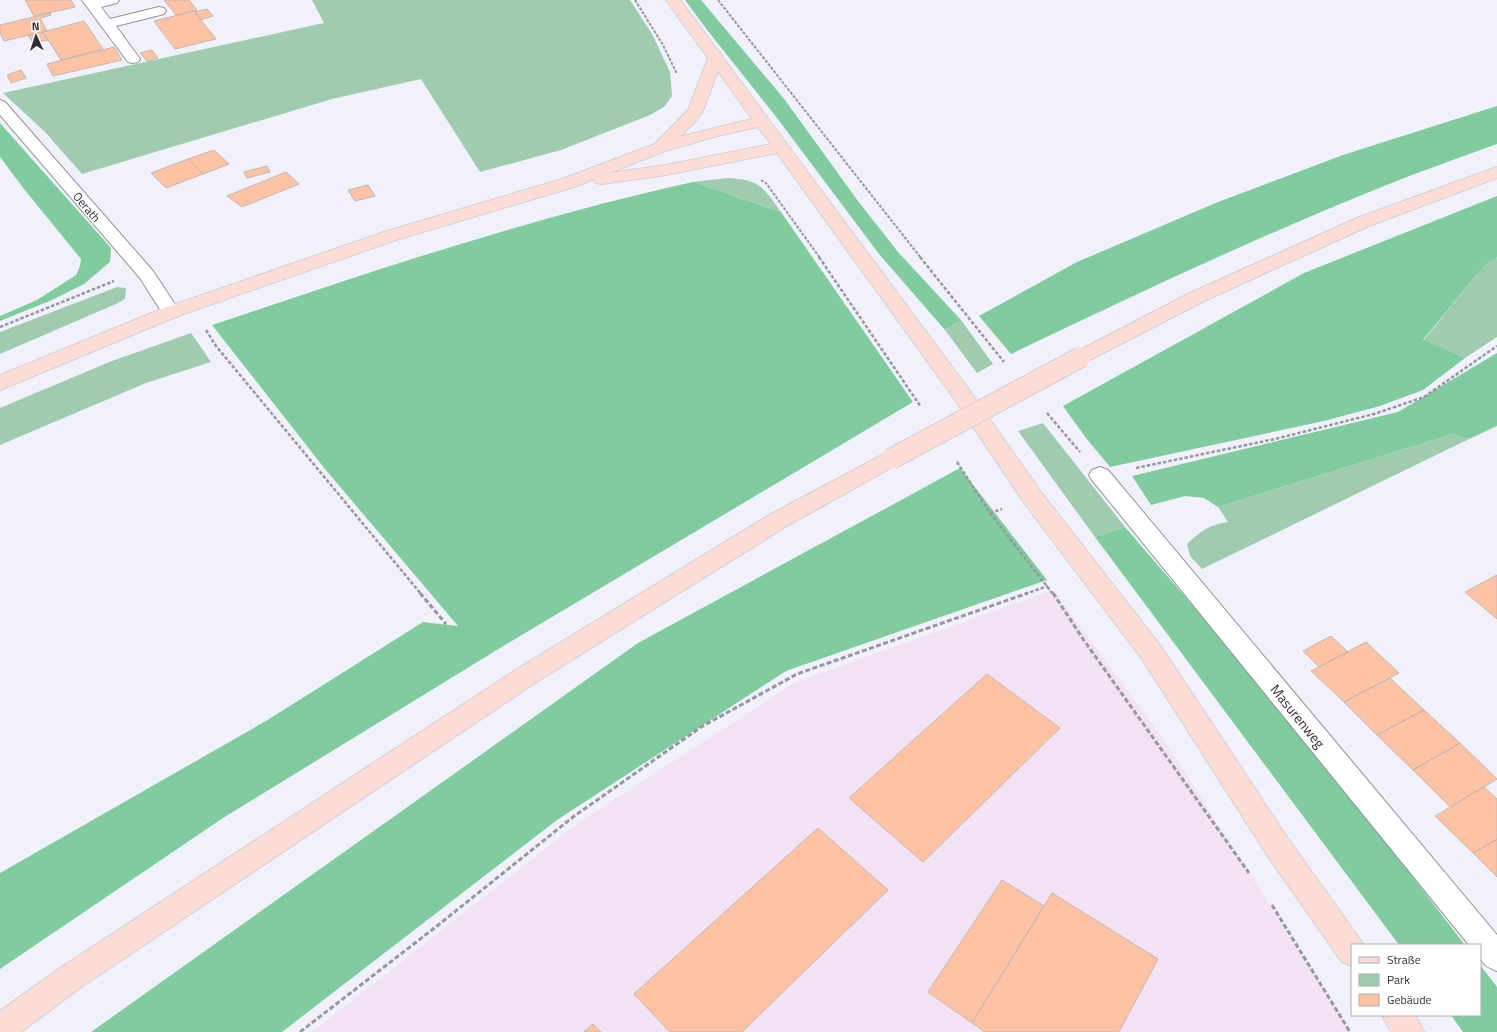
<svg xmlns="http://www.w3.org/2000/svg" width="1497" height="1032" font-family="'Titillium Web',sans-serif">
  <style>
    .commercial { fill: #f3e2f3 }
    .green { fill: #9fcbaf }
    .forest { fill: #81cc9f }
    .building { fill: #fec3a5; stroke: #c2b7b2 }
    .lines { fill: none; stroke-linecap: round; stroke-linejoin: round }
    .minor-casing { stroke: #92929c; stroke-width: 2 }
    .major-casing { stroke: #d1d1d2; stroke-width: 2 }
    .path-far2 { stroke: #97979e; stroke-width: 2; stroke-dasharray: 3 1.5; stroke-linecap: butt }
    .path-far1 { stroke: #97979e; stroke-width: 2.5; stroke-dasharray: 3.5 2; stroke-linecap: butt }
    .path { stroke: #97979e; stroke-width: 3; stroke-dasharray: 5 2.5; stroke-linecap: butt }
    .minor { fill: #fff; fill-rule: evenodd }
    .major { fill: #feddd7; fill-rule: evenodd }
    .major-bridge-casing { stroke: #d1d1d2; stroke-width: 22; stroke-linecap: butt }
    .major-bridge { stroke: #feddd7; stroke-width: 20 }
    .labels { text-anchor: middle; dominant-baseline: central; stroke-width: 3; stroke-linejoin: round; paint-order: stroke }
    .far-street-label { font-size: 12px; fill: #303034; stroke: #fff }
    .street-label { font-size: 14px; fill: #303034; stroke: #fff }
  </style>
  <rect width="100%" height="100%" fill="#f1f1fc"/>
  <!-- commercial -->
  <path class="commercial" d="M1053,590L1165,741L1351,1032H312L578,823L796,682Z"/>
  <!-- green -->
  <path class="green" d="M312,0H630L652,34L670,72L672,96L664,107L650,115L561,150L480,172L421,79L332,99L82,174L45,132L3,93L324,23Z
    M728,178C761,180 763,187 781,212L693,182Z
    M1497,257V337L1465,358L1423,341L1484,266Z
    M117,287L126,288L125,299L116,304L0,354V332Z
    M961,320L993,364L977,373L945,330Z
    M191,333L211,362L146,383L0,445V408L112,361Z
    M1043,423L1125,527L1095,537L1018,431Z
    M1453,434L1469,439L1202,569L1190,556L1187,544C1201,531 1209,525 1228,522L1218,507Z"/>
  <!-- forest -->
  <path class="forest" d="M685,0H701L785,100L858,201L898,252L961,320L945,330L879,254L777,118L708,31Z
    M1497,106V144C1459,158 1421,171 1384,186C1257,237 1134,295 1011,354L979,316L1077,262L1218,202L1343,155Z
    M0,123L111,248L110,262L84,284L52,300L0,321V316L37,300L76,275L80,266L81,259L24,189L0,157Z
    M693,182L781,212L913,402L505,645L223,818L0,969V873L266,721L423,622L458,626L325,469L212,325C370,272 529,218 693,182Z
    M1497,196V257L1484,266L1423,340L1465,358L1423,390L1380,406L1324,421L1110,467L1086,438L1063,406L1304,273Z
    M1497,353V426L1469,439L1453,434L1218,507L1204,498L1185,496L1151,505L1132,476L1398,412Z
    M960,468L1047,580L786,671L557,820L282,1032H91L638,643Z
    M1125,527L1299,729L1465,945H1399L1095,537Z
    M1480,965L1497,987V1032H1463L1451,1015H1480Z"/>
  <!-- building -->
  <path class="building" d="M25,0H71L75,7L34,16Z
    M164,0H189L197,10L176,15Z
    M207,9L213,16L201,20L195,12Z
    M194,11L216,39L175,49L154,21Z
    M50,13L51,15L40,18L47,31L4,41L0,33V25Z
    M84,21L103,49L61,60L43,32Z
    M43,32L48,40L33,43L28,35Z
    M114,47L122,60L53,76L47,64Z
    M152,50L158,58L147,61L140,53Z
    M21,70L26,78L11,83L7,75Z
    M214,150L229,164L203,174L188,159Z
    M188,159L203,174L166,188L151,173Z
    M267,166L270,172L247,178L244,172Z
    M286,172L299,184L242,207L227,196Z
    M368,185L375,196L355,201L348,190Z
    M1497,575V619L1465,592Z
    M1331,636L1348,652L1319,667L1303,651Z
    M1366,642L1399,673L1344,702L1311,671Z
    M987,674L1060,728L923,862L849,798Z
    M1390,678L1424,710L1377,735L1344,702Z
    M1424,710L1460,743L1413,770L1377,735Z
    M1460,743L1497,779L1450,807L1413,770Z
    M1484,787L1497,799V839L1473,853L1435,816Z
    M818,828L888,890L742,1032H670L634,994Z
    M1497,839V877L1473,853Z
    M1002,880L1044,906L972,1023L928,992Z
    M1052,893L1158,959L1119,1032H985L972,1023Z
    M593,1024L601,1032H584Z"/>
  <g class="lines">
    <defs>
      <path id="minor" d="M82,0H119L117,3L101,7L110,19L159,7L164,8L166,11L164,14L116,26L140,59L138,62L133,63L128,62Z
        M0,100L5,102L153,271L180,312L178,316L171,318L164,316L140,278L0,115Z
        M1100,467L1108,470L1497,935V971C1481,965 1480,961 1480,945H1469L1092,480L1089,475L1092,470Z"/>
      <path id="major" d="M666,0H680L719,52L721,53L723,58L967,387L1041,492L1160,645L1289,840L1362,942L1364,945H1352V966L1342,962L1269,858L1142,659L1025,504L953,397L777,153L666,175L602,184L596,183L594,179L574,187L396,240L178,316L0,390V375L164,308L384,232L562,179L655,144L688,110L708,58ZM718,71L752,119L679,137L695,122L703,111ZM758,127L771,144L666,165L609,173L665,151L717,136Z
        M1497,167V178L1369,226L1204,301L1088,361L1081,363L1074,361L1071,357L1074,353L1190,293L1357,218Z
        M891,452L898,454L902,459L898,464L787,526L535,683L80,988L21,1032H0V1011L60,968L517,669L771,514L884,454Z
        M1382,1015H1415L1424,1032H1391Z"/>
    </defs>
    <!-- minor casing -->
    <use href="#minor" class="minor-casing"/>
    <!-- major casing -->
    <use href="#major" class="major-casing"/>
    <!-- path-far2 -->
    <path class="path-far2" d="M635,0L663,45L677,74
      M718,0L921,258
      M761,180L766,183L820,258"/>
    <!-- path-far1 -->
    <path class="path-far1" d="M819,257L921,407
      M920,257L1004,362
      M0,327L114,281
      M206,330L216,346L421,594
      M1047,413L1080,452
      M957,462L990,513L1053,594
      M1136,468L1275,439L1374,414L1424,397L1497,346
      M990,513L1002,509
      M1025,594L1048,586"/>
    <!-- path -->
    <path class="path" d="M420,593L446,624
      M1053,593L1083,639L1249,873
      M1272,905L1350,1032
      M300,1032L437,926L573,817L701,727L797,674L1028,593"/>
    <!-- minor -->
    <use href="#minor" class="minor"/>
    <!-- major -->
    <use href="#major" class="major"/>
    <defs>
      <path id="major-bridge" d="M891,459L1081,357"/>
    </defs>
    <!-- major-bridge casing -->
    <use href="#major-bridge" class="major-bridge-casing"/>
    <!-- major-bridge -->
    <use href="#major-bridge" class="major-bridge"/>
  </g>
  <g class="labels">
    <!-- far-street labels -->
    <g class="far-street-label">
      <text transform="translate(87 207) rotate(50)">Oerath</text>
    </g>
    <!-- street labels -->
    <g class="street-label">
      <text transform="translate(1298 716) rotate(51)">Masurenweg</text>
    </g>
  </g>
  <!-- legend -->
  <rect x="1351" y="944" width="130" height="72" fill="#ffffff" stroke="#acacae"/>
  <rect x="1359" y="957" width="20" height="6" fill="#feddd7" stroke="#acacae"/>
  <text x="1387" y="964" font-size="12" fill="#303034">Straße</text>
  <rect x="1359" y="974" width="20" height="12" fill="#9fcbaf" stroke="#acacae"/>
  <text x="1387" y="984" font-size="12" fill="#303034">Park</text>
  <rect x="1359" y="994" width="20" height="12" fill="#fec3a5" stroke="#acacae"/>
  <text x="1387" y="1004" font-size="12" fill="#303034">Gebäude</text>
  <!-- north arrow -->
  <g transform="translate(36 36) rotate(357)" stroke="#ffffff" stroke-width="3" paint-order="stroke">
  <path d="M0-3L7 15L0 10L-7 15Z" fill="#303034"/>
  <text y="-6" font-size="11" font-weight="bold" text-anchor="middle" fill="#303034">N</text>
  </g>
</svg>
